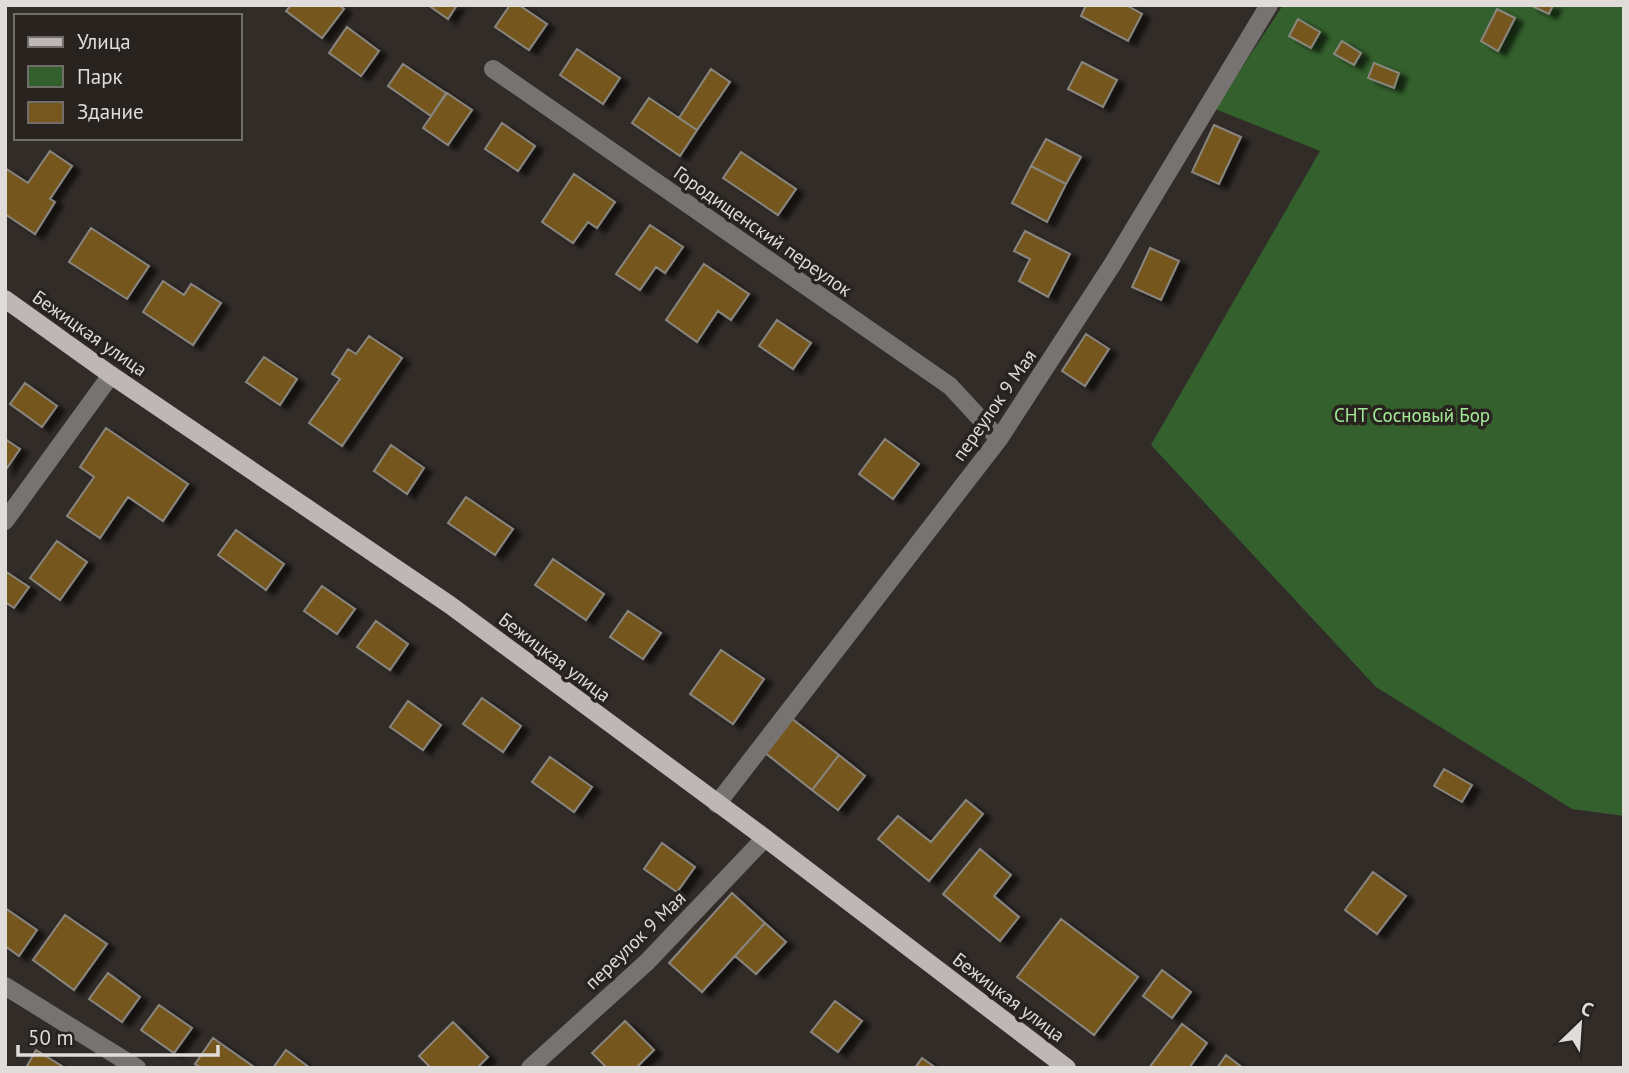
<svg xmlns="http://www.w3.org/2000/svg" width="1629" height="1073" font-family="'PT Sans',sans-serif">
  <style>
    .green { fill: #33602c }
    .building { fill: #75571f; stroke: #89857f; stroke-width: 2; filter: url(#shadow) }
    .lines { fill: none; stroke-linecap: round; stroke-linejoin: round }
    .minor { stroke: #767372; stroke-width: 18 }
    .major { stroke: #bfb7b7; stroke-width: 18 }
    .labels { text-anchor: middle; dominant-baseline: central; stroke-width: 7; stroke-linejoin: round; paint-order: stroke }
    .street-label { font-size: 19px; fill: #dfdcd9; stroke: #28231f }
    .park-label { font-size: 19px; fill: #a2ea97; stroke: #28231f }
  </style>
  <defs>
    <filter id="shadow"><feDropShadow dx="8" dy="4.5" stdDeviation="2" flood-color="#0009"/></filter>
  </defs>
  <rect width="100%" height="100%" fill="#322c29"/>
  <!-- green -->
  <path class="green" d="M1283,5H1624V816L1572,809L1376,687L1151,445L1320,151L1215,109Z"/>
  <!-- building -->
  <path class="building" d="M291,5H339L344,9L322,38L286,11Z
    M428,5H457L448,19Z
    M510,5H519L547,24L529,50L495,27Z
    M1086,5H1126L1142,14L1128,41L1081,16Z
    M1530,5H1553L1549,14Z
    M1497,9L1515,18L1498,51L1481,41Z
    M1298,19L1320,32L1311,48L1289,36Z
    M347,27L379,51L361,76L329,53Z
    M1342,41L1361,53L1354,65L1334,54Z
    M577,49L620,78L603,104L560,75Z
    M1082,62L1117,80L1103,107L1068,89Z
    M1374,63L1399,73L1394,88L1368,78Z
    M403,64L446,93L431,116L388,86Z
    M711,69L730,82L697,130L679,118Z
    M447,93L472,110L448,145L423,128Z
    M649,98L697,130L680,156L632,123Z
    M502,123L535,146L518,171L485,149Z
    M1214,125L1241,137L1219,184L1192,172Z
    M1046,139L1081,157L1066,184L1031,166Z
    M50,151L72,166L50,199L55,202L35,234L5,214V168L28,183Z
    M741,152L796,189L778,215L723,178Z
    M1031,166L1066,184L1047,222L1012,203Z
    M574,174L615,202L597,228L588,222L573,243L542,222Z
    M650,225L683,247L665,273L656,267L640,290L616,274Z
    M91,228L149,266L127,299L69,262Z
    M1025,231L1070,254L1048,297L1019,281L1030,259L1014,251Z
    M1150,248L1179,261L1161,300L1132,287Z
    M704,264L749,294L731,320L718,311L697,342L666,320Z
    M163,281L184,295L191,284L221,303L193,345L143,312Z
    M777,320L811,343L793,369L759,346Z
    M1086,334L1109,349L1085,386L1062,371Z
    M369,336L402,358L342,446L309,423L340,379L332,374L348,349L356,354Z
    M264,357L297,379L280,405L246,382Z
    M25,383L57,406L42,427L10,404Z
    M106,428L188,484L163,521L128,497L100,538L67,516L94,477L80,467Z
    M5,439L20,449L5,471Z
    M885,439L919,464L893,499L859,474Z
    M391,445L424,468L407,494L374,471Z
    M466,497L513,529L495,555L448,523Z
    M236,530L284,564L266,590L218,555Z
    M57,541L87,562L60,600L30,578Z
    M553,559L604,594L586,620L535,585Z
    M5,571L29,587L14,608L5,602Z
    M322,586L355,609L337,634L304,611Z
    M628,611L661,633L643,659L610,637Z
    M376,621L408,644L390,670L357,647Z
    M721,650L764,679L733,724L690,694Z
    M482,698L521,726L503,752L463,724Z
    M408,701L441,725L423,750L390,727Z
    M791,718L839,755L812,790L764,752Z
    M839,755L865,776L838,810L812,790Z
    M550,757L592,787L574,812L532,782Z
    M1444,769L1472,785L1462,802L1434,786Z
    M966,800L983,814L929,881L878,839L898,816L931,842Z
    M662,843L695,867L677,892L644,869Z
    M980,849L1011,875L994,896L1019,917L1000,941L943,894Z
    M1373,872L1406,896L1377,934L1345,910Z
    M732,893L765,923L702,992L669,963Z
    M5,908L37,930L19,956L5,946Z
    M65,915L107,944L74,990L33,960Z
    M1061,919L1138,977L1094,1035L1017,977Z
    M765,923L786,942L756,974L735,956Z
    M1162,970L1191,992L1172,1018L1143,996Z
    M108,973L140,997L122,1022L89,999Z
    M835,1001L862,1021L838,1052L811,1032Z
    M159,1005L192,1028L174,1053L141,1030Z
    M625,1021L654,1050L636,1068H607L592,1053Z
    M453,1022L488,1057L477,1068H431L419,1056Z
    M1182,1024L1207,1043L1189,1068H1149Z
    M213,1038L254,1067L253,1068H201L195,1064Z
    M36,1050L65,1068H26Z
    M286,1050L310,1068H273Z
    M1226,1055L1243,1068H1217Z
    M922,1058L936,1068H915Z"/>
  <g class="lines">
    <!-- minor -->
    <path class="minor" d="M493,69L950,386L999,439
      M5,521L111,375
      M717,804L999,439L1112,265L1269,5
      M5,986L137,1068
      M530,1068L647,962L765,838"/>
    <!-- major -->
    <path class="major" d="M5,299L111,375L450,605L765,838L1067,1068"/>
  </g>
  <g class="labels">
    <!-- street labels -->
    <g class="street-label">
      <text transform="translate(763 231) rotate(35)">Городищенский переулок</text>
      <text transform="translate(90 333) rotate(35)">Бежицкая улица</text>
      <text transform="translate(994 405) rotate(-55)">переулок 9 Мая</text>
      <text transform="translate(555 657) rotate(37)">Бежицкая улица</text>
      <text transform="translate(635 940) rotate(-44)">переулок 9 Мая</text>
      <text transform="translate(1009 997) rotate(37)">Бежицкая улица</text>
    </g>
    <!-- park labels -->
    <g class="park-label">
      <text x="1412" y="415">СНТ Сосновый Бор</text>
    </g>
  </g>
  <!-- border -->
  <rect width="1629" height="1073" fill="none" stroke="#dfdcd9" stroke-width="14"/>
  <!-- legend -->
  <rect x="14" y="14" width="228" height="126" fill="#28231f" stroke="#716d69" stroke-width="2"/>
  <rect x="28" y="37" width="35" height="10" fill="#bfb7b7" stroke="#716d69" stroke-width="2"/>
  <text x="77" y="49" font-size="21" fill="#dfdcd9">Улица</text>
  <rect x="28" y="66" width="35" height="21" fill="#33602c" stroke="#716d69" stroke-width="2"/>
  <text x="77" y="84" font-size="21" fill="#dfdcd9">Парк</text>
  <rect x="28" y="102" width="35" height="21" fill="#75571f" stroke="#716d69" stroke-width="2"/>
  <text x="77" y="119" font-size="21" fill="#dfdcd9">Здание</text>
  <!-- north arrow -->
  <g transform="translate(1580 1024) rotate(25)" stroke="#28231f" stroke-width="5" paint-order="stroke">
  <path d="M0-5L12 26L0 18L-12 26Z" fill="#dfdcd9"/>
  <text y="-10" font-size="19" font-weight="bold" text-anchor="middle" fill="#dfdcd9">С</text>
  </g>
  <!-- scale -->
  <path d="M18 1045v10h200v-10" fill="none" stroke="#dfdcd9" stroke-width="3.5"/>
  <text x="28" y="1045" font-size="21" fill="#dfdcd9" stroke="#28231f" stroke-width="5" paint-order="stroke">50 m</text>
</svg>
